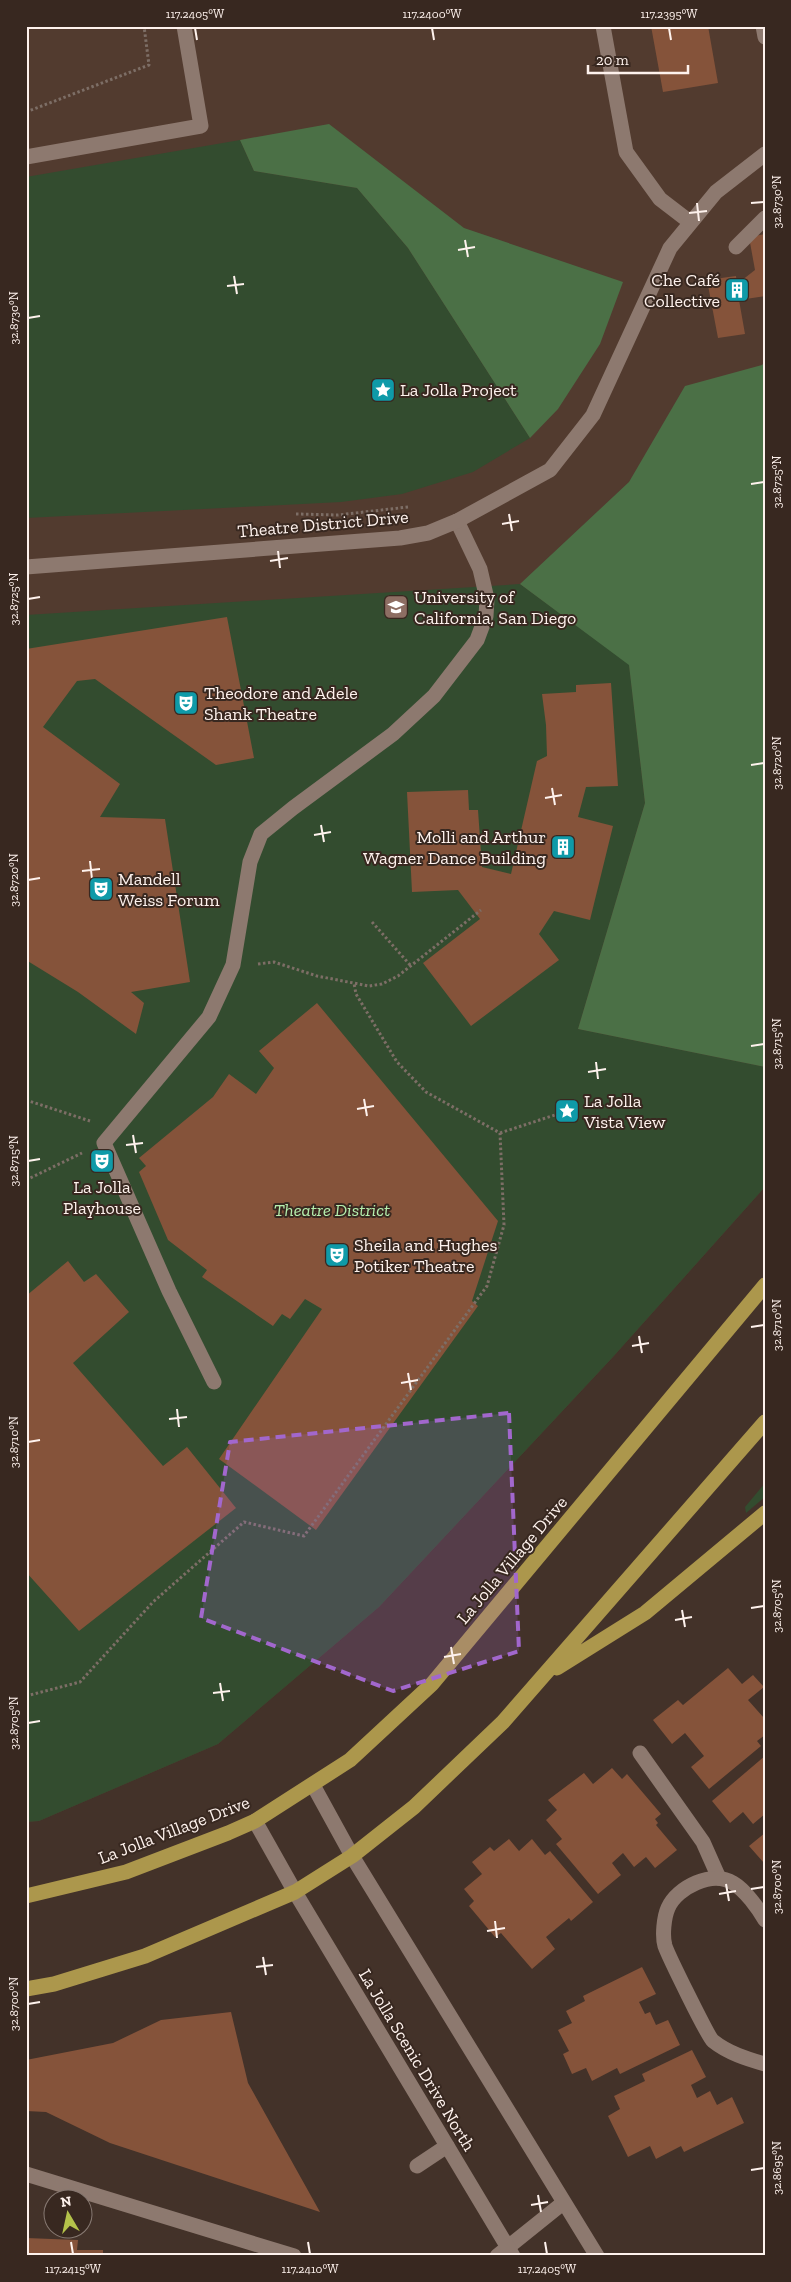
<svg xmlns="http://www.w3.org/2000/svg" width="791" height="2282" font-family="'Zilla Slab',serif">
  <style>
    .built { fill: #523b2f }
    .green { fill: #334c2f }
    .forest { fill: #4b7046 }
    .building { fill: #85533a }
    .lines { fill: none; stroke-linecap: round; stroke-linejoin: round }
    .path { stroke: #7d6e66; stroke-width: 3; stroke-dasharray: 2.5 2.5; stroke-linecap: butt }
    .lane { stroke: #8d796f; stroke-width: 15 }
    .street { stroke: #8d796f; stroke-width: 15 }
    .secondary { stroke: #8d796f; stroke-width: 15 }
    .primary { stroke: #ac974c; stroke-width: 15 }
    .marked { fill: #a267cd; fill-opacity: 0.2; stroke: #a267cd; stroke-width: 4; stroke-dasharray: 10 6; stroke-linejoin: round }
    .ticks { fill: none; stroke: #fef2ed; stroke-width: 2 }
    .labels { text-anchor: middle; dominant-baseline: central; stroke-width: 4; stroke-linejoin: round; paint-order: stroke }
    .poi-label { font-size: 18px; fill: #fef2ed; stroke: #382820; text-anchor: start }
    .street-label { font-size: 18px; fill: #fef2ed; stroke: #382820 }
    .park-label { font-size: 18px; font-style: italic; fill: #b6f0ae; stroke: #382820 }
    .neatline { fill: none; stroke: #fef2ed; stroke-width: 2 }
    .ticks-label { font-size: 12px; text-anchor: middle; fill: #fef2ed }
  </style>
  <rect width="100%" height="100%" fill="#433229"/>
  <!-- built -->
  <path class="built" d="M26,26H765V1187L612,1358L379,1607L218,1744L39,1821L26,1822Z"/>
  <!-- green -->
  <path class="green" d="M240,140L254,171L357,188L408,248L530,438L473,472L402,494L341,502L26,518V177Z
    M520,584L629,664L645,803L578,1029L765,1067V1187L612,1358L379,1607L218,1744L39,1821L26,1822V615Z
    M765,1483V1497L746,1513L745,1507Z"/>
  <!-- forest -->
  <path class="forest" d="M329,124L464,228L623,282L600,344L558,409L530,438L408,248L357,188L254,171L240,140Z
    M765,362V1067L578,1029L645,803L629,665L520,584L629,482L685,386L762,365Z"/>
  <!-- building -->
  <path class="building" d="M651,26H708L718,83L663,92Z
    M765,234V296L739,300L745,334L718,338L707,280L736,276L737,284L755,270L749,237Z
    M227,617L254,758L216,765L95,679L77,681L43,727L120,784L100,817L165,819L190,982L131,992L144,1003L136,1034L78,992L26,960V649Z
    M611,683L618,786L586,787L578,817L613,826L590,920L554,911L539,934L559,960L471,1026L423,963L480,919L458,890L412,892L407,792L468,790L469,810H478L482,867L511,874L537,761L547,756L546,725L542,694L576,692V685Z
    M317,1003L498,1221L472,1301L478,1306L316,1530L219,1459L322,1309L305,1299L290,1319L282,1314L273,1326L202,1277L207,1270L168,1240L139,1172L146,1166L139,1158L213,1097L229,1074L256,1094L274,1068L259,1051Z
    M68,1261L84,1282L96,1274L129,1312L73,1363L163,1466L187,1447L236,1508L79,1631L26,1572V1306L28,1305L26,1296Z
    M728,1668L742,1684L753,1675L764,1687L748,1700L765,1719V1735L757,1741L761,1746L709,1789L691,1767L704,1756L685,1733L672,1744L653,1720L678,1700L683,1705Z
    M765,1756V1814L753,1824L743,1812L730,1823L712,1801Z
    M612,1768L622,1779L627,1774L661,1814L655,1819L658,1823L656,1825L677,1850L655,1868L646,1857L634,1867L623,1853L612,1863L621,1875L598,1894L556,1844L562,1839L546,1820L557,1810L548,1800L584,1773L593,1784Z
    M765,1833V1864L749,1846Z
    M509,1839L519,1851L532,1839L545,1855L550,1851L593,1902L571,1921L569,1918L546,1937L555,1949L532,1969L501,1933L495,1937L469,1906L474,1901L464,1889L482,1874L472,1862L490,1847L494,1851Z
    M642,1967L656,1994L639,2002L645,2014L650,2012L656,2025L668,2020L680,2045L620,2074L617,2068L592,2081L586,2068L572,2074L563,2054L569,2051L558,2030L572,2023L566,2011L585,2001L583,1996Z
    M231,2012L248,2083L320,2212L110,2143L46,2112L26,2111V2060L113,2043L161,2020Z
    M692,2050L706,2077L691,2085L697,2098L710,2091L717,2105L732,2097L744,2123L684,2152L681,2146L656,2159L650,2146L628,2157L608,2116L620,2109L614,2096L645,2081L642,2074Z
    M26,2238L78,2240L77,2250H103V2256H26Z"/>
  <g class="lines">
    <!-- path -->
    <path class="path" d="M26,112L149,65L144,26
      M296,514L338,515L408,507
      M372,922L411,966
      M258,964L274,962L317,976L369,986L382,984L398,976L481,910
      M26,1100L90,1121
      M500,1133L567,1111
      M26,1180L82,1153
      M26,1696L80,1682L153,1602L244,1522L304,1536L487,1286L504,1225L500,1133L426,1092L397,1062L356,994L354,983"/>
    <!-- lane -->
    <path class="lane" d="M603,26L626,152L660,199L690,222
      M763,26L765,37
      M736,247L765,218
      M214,1382L169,1291L104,1143L209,1017L233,965L250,862L261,834L293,808L393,734L434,696L477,640L486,616L487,599L480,569L457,521
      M640,1753L703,1842L719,1878
      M417,2166L447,2146"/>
    <!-- street -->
    <path class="street" d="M26,157L201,126L184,26
      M765,1920C758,1908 745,1890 733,1883C713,1870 677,1887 668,1908C664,1917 662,1936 665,1946C668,1955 708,2037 713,2041C728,2053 747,2059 765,2064
      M26,2174L294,2256
      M497,2256L563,2203"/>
    <!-- secondary -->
    <path class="secondary" d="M26,567L400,538L428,533L457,521L550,470L593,415L670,248L716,192L765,154
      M313,1785L352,1856L597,2256
      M255,1821L295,1892L513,2256"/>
    <!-- primary -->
    <path class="primary" d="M557,1668L645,1613L765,1513
      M26,1896L126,1872L228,1833L255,1821L350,1760L432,1684L765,1285
      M26,1989L54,1984L145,1956L295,1892L352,1856L414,1807L503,1722L765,1422"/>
  </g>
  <!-- marked area -->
  <path class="marked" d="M509,1413L519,1651L393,1691L201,1618L230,1442Z"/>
  <!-- ticks -->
  <path class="ticks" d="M195,28L197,40M432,28L434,40M669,28L671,40M697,203L699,221M751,203L764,202M689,213L707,211M465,240L468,257M458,250L475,247M234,276L237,294M227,286L244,284M28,318L40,316M751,484L764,482M509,514L512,531M502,524L519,521M278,551L280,568M270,561L288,558M28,599L40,597M751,765L764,763M552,788L555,805M545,798L562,795M321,825L324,842M314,835L331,832M90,861L92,879M82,871L100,869M28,880L40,878M751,1046L764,1044M596,1062L598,1079M588,1072L606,1069M364,1099L367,1116M357,1109L374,1106M133,1135L136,1153M126,1145L143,1143M28,1161L40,1159M751,1327L764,1325M639,1336L642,1353M632,1346L649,1343M408,1373L411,1390M401,1383L418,1380M177,1409L179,1427M169,1419L187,1417M28,1442L40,1440M751,1608L764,1606M682,1610L685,1627M675,1620L692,1617M451,1647L454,1664M444,1657L461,1654M220,1683L223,1701M213,1693L230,1691M28,1723L40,1721M726,1884L729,1901M751,1889L764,1887M719,1894L736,1891M495,1921L497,1938M487,1931L505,1928M263,1957L266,1975M256,1967L273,1965M28,2004L40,2002M751,2170L764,2168M538,2195L541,2212M531,2205L548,2202M71,2242L73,2254M308,2242L310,2254M545,2242L547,2254"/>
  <!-- icons -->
  <defs>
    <symbol id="building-square" viewBox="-11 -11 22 22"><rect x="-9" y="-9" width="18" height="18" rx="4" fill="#0f9aa8" stroke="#382820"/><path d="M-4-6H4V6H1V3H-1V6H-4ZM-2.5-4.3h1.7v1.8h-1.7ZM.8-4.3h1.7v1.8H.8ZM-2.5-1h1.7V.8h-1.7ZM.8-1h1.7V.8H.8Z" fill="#fff"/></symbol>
    <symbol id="sight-square" viewBox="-11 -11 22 22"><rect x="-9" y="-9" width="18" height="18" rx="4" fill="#0f9aa8" stroke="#382820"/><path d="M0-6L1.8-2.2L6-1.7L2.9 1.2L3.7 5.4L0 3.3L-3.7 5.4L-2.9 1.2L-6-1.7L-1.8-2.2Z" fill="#fff"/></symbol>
    <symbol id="university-square" viewBox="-11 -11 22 22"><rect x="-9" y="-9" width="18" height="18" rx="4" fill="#8d6e63" stroke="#382820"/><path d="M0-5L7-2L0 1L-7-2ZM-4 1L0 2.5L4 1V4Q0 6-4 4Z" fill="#fff"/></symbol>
    <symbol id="theatre-square" viewBox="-11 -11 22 22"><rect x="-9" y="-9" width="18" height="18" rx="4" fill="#0f9aa8" stroke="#382820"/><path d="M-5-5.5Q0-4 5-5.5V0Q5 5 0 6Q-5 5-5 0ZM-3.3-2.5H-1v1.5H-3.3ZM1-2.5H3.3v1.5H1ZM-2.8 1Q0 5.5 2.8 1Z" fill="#fff"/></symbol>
  </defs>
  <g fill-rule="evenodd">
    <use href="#building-square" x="723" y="276" width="28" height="28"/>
    <use href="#sight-square" x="369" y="376" width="28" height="28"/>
    <use href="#university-square" x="382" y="593" width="28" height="28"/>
    <use href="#theatre-square" x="172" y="689" width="28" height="28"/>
    <use href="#building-square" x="549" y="833" width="28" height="28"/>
    <use href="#theatre-square" x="87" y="875" width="28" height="28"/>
    <use href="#sight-square" x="553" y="1097" width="28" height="28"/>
    <use href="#theatre-square" x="88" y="1147" width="28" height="28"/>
    <use href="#theatre-square" x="323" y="1241" width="28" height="28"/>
  </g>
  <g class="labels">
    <!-- poi labels -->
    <g class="poi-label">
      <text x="720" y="280" text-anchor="end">Che Café<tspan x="720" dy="21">Collective</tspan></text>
      <text x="400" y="390">La Jolla Project</text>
      <text x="414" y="597">University of<tspan x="414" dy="21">California, San Diego</tspan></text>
      <text x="204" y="693">Theodore and Adele<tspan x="204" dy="21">Shank Theatre</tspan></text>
      <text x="546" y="837" text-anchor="end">Molli and Arthur<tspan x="546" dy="21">Wagner Dance Building</tspan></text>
      <text x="118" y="879">Mandell<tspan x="118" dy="21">Weiss Forum</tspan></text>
      <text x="584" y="1101">La Jolla<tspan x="584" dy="21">Vista View</tspan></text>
      <text x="102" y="1187" text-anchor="middle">La Jolla<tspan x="102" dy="21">Playhouse</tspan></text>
      <text x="354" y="1245">Sheila and Hughes<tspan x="354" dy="21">Potiker Theatre</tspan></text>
    </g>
    <!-- street labels -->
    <g class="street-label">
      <text transform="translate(323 524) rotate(-5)">Theatre District Drive</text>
      <text transform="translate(512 1560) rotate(-50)">La Jolla Village Drive</text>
      <text transform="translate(174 1830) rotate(-21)">La Jolla Village Drive</text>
      <text transform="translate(417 2060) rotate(59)">La Jolla Scenic Drive North</text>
    </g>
    <!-- park labels -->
    <g class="park-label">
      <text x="332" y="1210">Theatre District</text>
    </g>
  </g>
  <!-- border -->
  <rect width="791" height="2282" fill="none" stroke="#382820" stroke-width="55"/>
  <!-- north arrow -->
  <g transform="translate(68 2214) rotate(351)"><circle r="24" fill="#382820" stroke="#877972"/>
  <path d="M0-4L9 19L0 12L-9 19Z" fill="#b4c24a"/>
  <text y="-8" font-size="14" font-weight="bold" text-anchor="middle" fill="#fef2ed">N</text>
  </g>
  <!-- scale -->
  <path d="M588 65v8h100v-8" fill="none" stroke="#fef2ed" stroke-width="2.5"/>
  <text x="596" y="65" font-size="15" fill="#fef2ed" stroke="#382820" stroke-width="4" paint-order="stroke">20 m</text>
  <rect x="28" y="28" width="736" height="2226" class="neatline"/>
  <g class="ticks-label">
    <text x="195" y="18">117.2405°W</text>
    <text x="432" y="18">117.2400°W</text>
    <text x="669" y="18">117.2395°W</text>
    <text transform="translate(777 202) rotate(-90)" y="4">32.8730°N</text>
    <text transform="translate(14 318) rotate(-90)" y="4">32.8730°N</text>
    <text transform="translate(777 482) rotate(-90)" y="4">32.8725°N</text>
    <text transform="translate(14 599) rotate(-90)" y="4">32.8725°N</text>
    <text transform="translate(777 763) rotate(-90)" y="4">32.8720°N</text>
    <text transform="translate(14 880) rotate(-90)" y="4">32.8720°N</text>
    <text transform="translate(777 1044) rotate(-90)" y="4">32.8715°N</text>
    <text transform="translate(14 1161) rotate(-90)" y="4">32.8715°N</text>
    <text transform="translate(777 1325) rotate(-90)" y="4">32.8710°N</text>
    <text transform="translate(14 1442) rotate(-90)" y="4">32.8710°N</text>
    <text transform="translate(777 1606) rotate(-90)" y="4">32.8705°N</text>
    <text transform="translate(14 1723) rotate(-90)" y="4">32.8705°N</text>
    <text transform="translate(777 1887) rotate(-90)" y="4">32.8700°N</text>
    <text transform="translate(14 2004) rotate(-90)" y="4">32.8700°N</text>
    <text transform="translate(777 2168) rotate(-90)" y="4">32.8695°N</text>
    <text x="73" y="2273">117.2415°W</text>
    <text x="310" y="2273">117.2410°W</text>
    <text x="547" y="2273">117.2405°W</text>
  </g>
</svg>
